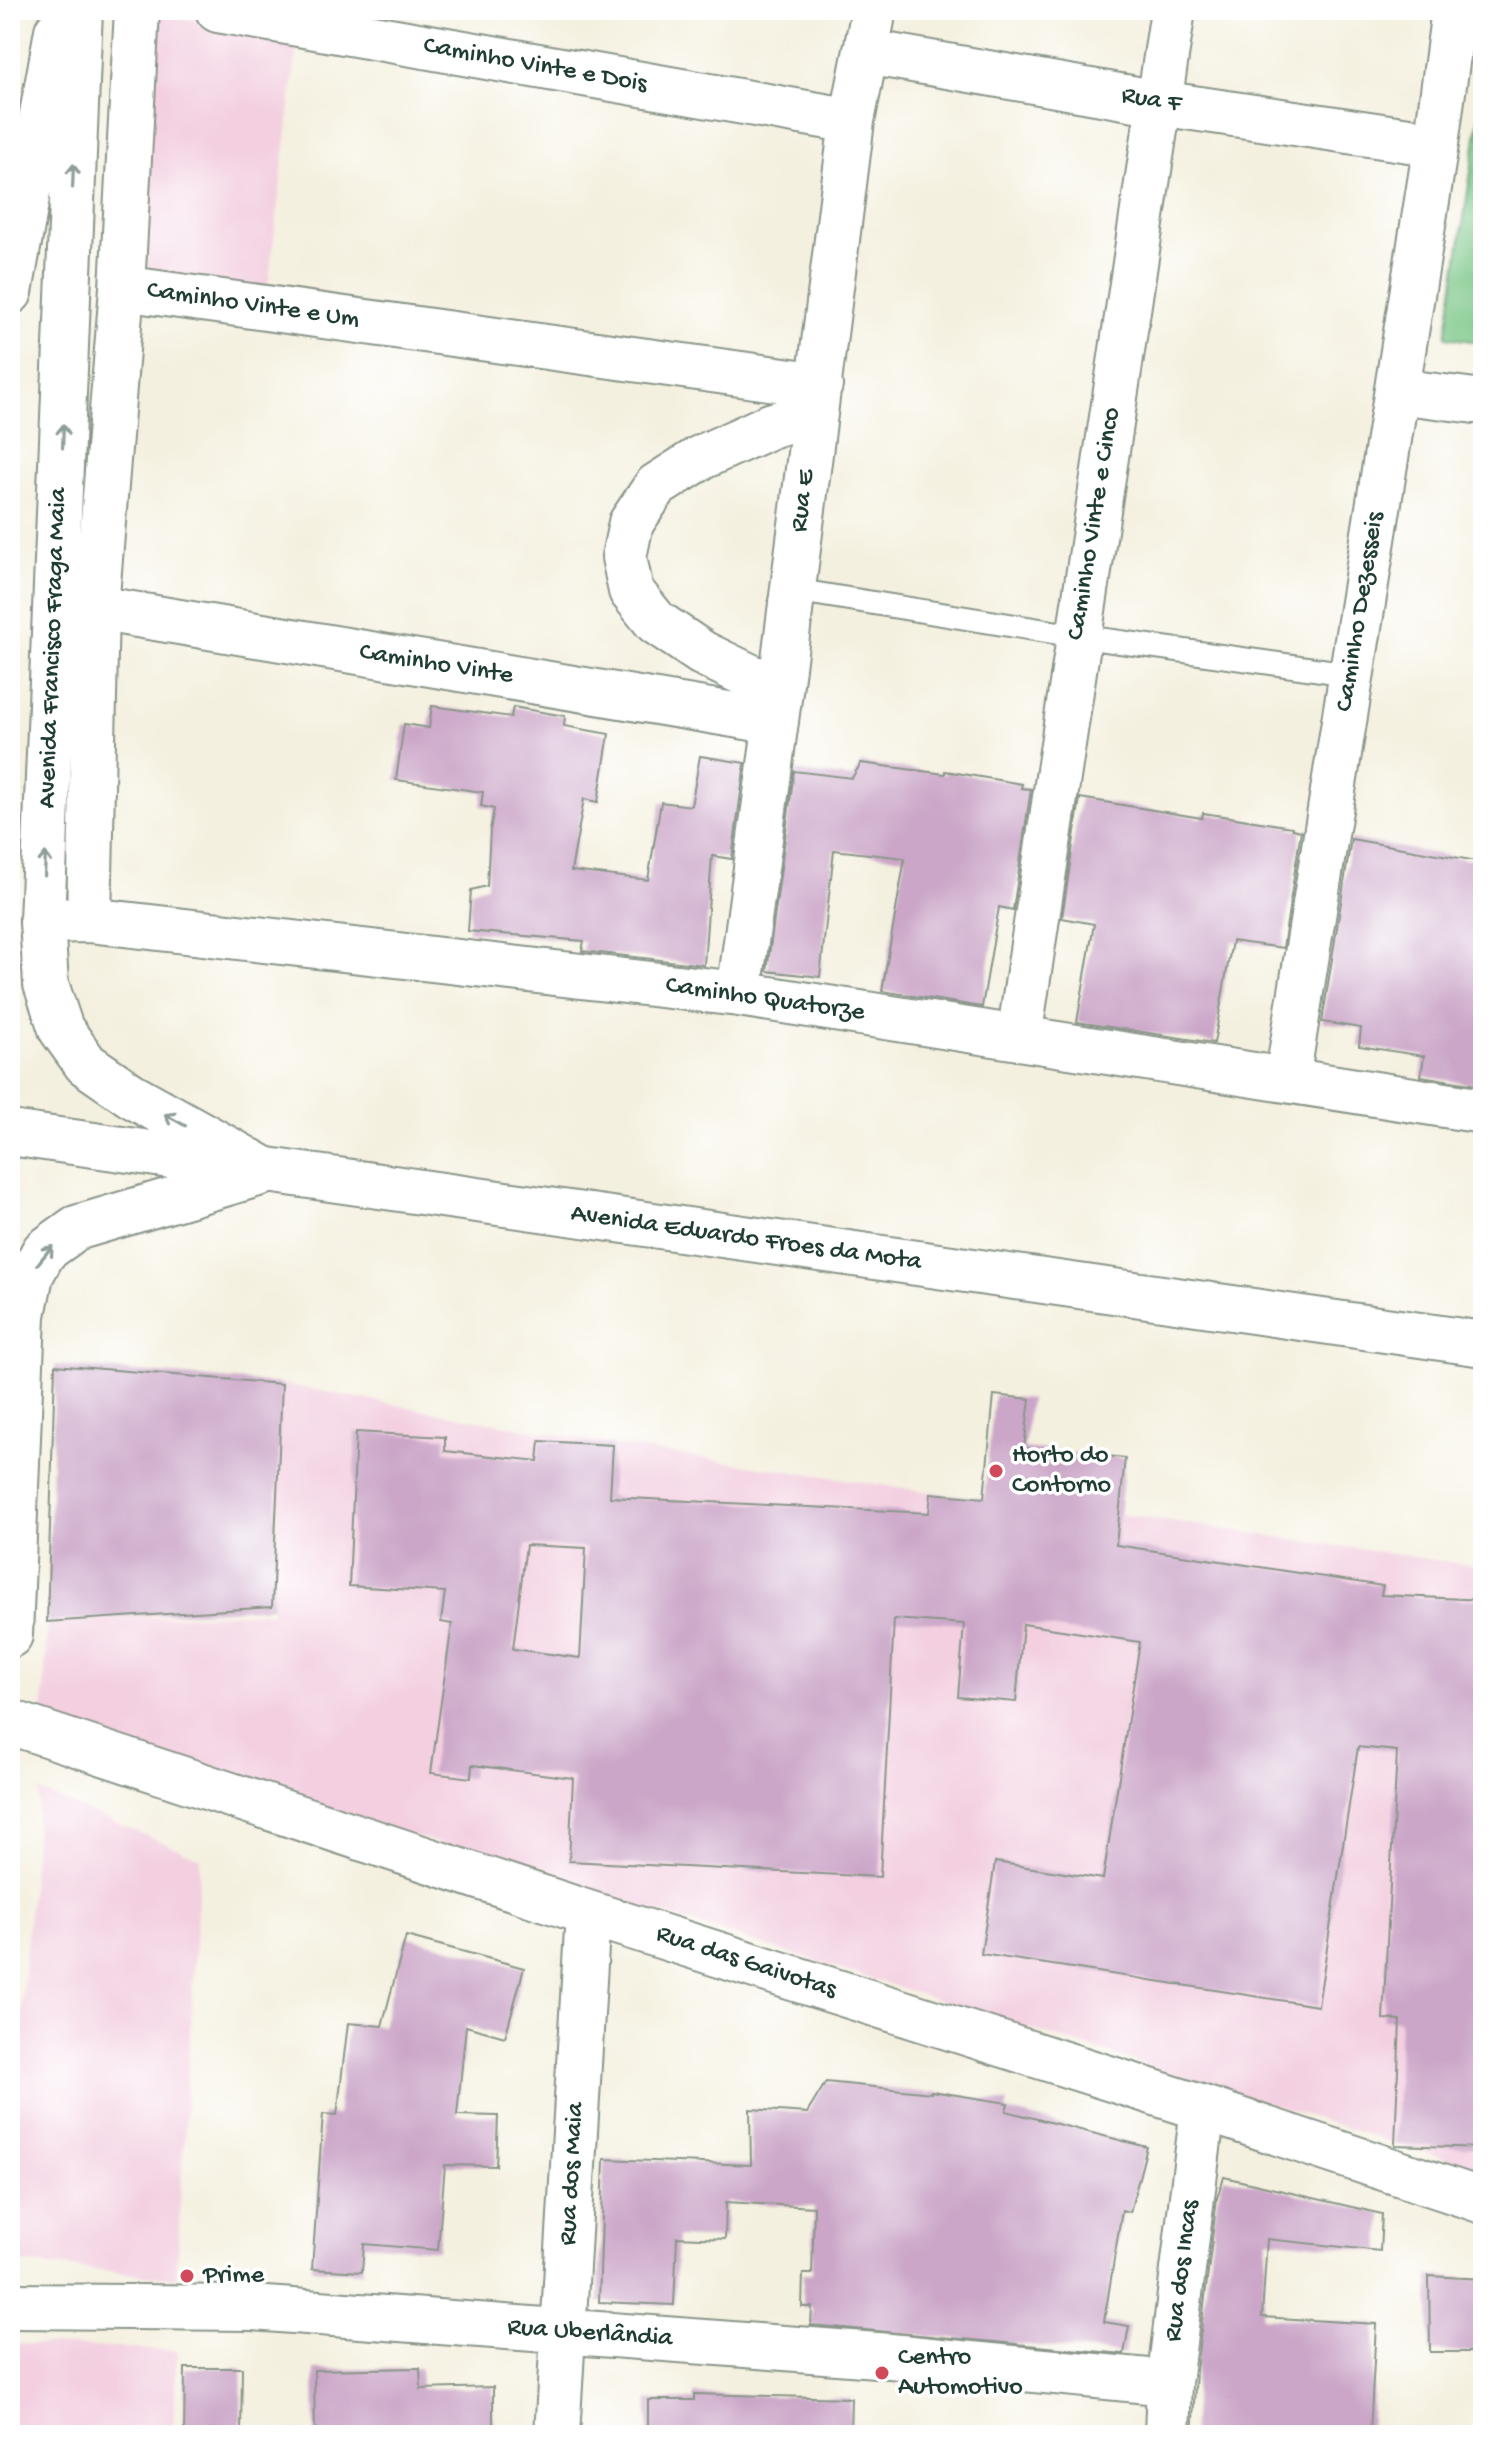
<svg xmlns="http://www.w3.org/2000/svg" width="1493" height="2445" font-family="'Gochi Hand',sans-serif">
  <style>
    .built { fill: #f3cfe0 }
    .green { fill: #79c686; stroke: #4c825d; stroke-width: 2 }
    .building { fill: #cba6c8; fill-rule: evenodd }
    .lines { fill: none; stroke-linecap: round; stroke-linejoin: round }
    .service-casing { stroke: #8a968a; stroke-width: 26 }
    .minor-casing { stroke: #8a968a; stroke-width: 48 }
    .primary-casing { stroke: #8a968a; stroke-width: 48 }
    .trunk-casing { stroke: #8a968a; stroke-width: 48 }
    .service { stroke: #fff; stroke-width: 22 }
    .minor { stroke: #fff; stroke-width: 44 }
    .primary { stroke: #fff; stroke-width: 44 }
    .trunk { stroke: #fff; stroke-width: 44 }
    .oneway { stroke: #8f9e9a }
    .poi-dot { fill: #d1495b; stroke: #fff; stroke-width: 3 }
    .labels { text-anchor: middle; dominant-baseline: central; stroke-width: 7; stroke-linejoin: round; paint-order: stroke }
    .street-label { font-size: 26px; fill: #1f3d34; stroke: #fff }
    .poi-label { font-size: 26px; fill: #1f3d34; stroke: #fff; text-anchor: start }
  </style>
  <rect width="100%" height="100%" fill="#fff"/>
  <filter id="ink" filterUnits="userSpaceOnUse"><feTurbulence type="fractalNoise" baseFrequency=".0125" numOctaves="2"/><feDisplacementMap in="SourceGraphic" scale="16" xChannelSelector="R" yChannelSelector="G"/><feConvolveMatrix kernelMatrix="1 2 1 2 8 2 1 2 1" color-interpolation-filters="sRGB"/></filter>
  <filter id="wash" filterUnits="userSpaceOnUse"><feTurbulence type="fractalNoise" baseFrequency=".006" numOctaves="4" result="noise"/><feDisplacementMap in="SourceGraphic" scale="32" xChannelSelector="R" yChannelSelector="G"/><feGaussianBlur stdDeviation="1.8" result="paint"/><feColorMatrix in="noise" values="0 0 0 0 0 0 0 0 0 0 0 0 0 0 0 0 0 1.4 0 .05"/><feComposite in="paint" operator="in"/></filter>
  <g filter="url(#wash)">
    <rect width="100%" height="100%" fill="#f4f0df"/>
    <!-- built -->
    <path class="built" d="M151,12L298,40L267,296L137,276Z
      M282,1384L613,1445L984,1500L1119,1514L1483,1567V2171L43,1719L47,1622L272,1612Z
      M39,1791L200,1858L176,2278L10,2262V2145Z
      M10,2343L177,2351L173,2435H10Z"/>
    <!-- green -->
    <path class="green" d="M1483,91V343L1446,337Z"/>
    <g id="blocks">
      <!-- building -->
      <path class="building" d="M432,706L511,717L513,707L565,716L564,726L609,734L598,802L584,799L571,871L648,880L661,802L691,806L700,756L745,763L732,859L712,856L704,965L582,951L584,941L468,931L471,890L487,886L490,830L494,809L481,806L483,792L396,780L404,724L429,728Z
        M861,763L945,774V771L1022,784L1021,788L1031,789L1013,910L999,907L982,1007L882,991L905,858L834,850L820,977L767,971L794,771L852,778Z
        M1080,798L1202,818L1203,813L1292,827V829L1301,831L1283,948L1232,941L1214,1043L1077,1022L1094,924L1062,918Z
        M1351,839L1483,862V1038L1476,1085L1421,1076L1424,1056L1359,1046L1361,1028L1322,1022Z
        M55,1365L282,1384L272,1607L47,1622Z
        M994,1395L1030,1399L1024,1448L1125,1458L1116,1545L1383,1586L1381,1595L1483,1600V2148L1395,2145L1400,2020L1383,2019L1397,1751L1358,1747L1318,2006L981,1954L995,1862L1103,1879L1140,1642L1023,1624L1016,1702L958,1697L964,1624L894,1619L880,1877L569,1861L573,1778L472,1765L471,1778L431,1773L452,1624L441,1622L445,1592L349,1586L356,1432L445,1437V1451L538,1461L540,1441L613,1445L610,1497L929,1513L931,1493L984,1498ZM526,1545L586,1548L580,1658L513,1649Z
        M406,1936L524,1968L505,2037L466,2026L457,2115L498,2116L496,2166L445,2165L438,2250L364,2244L362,2272L312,2269L323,2114L337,2115L348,2023L382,2026Z
        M826,2082L931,2093V2091L1008,2103L1006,2111L1147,2147L1130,2212L1122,2210L1104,2322L1129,2326L1124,2354L811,2325L812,2307H802L803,2274H812L814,2207L726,2202L725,2239L677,2237L674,2305L599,2302L604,2159L751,2165L750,2109L807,2113Z
        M1224,2177L1382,2214L1380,2251L1267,2239L1262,2317L1376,2324L1370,2435H1192L1196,2371L1217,2198Z
        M1429,2276L1483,2279V2352H1430Z
        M185,2368H242L241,2435H184Z
        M420,2368L421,2389L493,2387V2435H315L314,2370Z
        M694,2394L851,2398L850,2435H648V2400H694Z"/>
    </g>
  </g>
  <g filter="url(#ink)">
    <use href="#blocks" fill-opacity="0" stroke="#8a968a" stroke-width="2"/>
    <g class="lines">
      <defs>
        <path id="service" d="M793,590L1077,636L1350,674"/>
        <path id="minor" d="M218,10L852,121
          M867,52L1159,103L1436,144
          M122,288L137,10
          M1397,391L1483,402
          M96,608L776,722
          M780,691L702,653L656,622L631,591L624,557L631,523L656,486L700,458L770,426L815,412
          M89,920L96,608L122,288L820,385
          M42,921L89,920L739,994L1483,1111
          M739,994L780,691L852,121L874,10
          M1019,1038L1173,10
          M1287,1080L1436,144L1454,10
          M10,1722L588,1913L1203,2108L1483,2201
          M10,2306L253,2308L890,2356L1169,2383
          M557,2435L588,1913
          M1167,2435L1169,2383L1203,2108"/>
        <path id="primary" d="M80,10L42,921L46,984L61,1029L86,1064L131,1095L262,1168
          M10,292L57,31
          M10,1635L23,1315L31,1275L44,1251L76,1228L268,1171"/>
        <path id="trunk" d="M10,1133L1483,1344"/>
      </defs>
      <!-- service casing -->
      <use href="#service" class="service-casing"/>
      <!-- minor casing -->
      <use href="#minor" class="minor-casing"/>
      <!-- primary casing -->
      <use href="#primary" class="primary-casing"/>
      <!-- trunk casing -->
      <use href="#trunk" class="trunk-casing"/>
      <!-- service -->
      <use href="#service" class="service"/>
      <!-- minor -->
      <use href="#minor" class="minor"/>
      <!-- primary -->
      <use href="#primary" class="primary"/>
      <!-- trunk -->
      <use href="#trunk" class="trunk"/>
    </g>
    <!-- one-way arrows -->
    <defs><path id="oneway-shaft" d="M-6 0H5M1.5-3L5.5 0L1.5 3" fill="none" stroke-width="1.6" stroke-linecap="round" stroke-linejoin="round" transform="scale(2)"/></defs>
    <g class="oneway">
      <use href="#oneway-shaft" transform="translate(73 176) rotate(-88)"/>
      <use href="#oneway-shaft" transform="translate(63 436) rotate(-88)"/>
      <use href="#oneway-shaft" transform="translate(45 864) rotate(-88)"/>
      <use href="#oneway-shaft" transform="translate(175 1120) rotate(-151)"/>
      <use href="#oneway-shaft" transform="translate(45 1255) rotate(-51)"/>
    </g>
  </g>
  <!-- markers -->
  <g class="poi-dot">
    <circle cx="996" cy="1471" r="8"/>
    <circle cx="187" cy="2276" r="8"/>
    <circle cx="882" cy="2373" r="8"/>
  </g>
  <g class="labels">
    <!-- street labels -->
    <g class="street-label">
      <text transform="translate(535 66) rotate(10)">Caminho Vinte e Dois</text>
      <text transform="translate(1151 101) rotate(9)">Rua F</text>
      <text transform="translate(253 306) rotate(8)">Caminho Vinte e Um</text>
      <text transform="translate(804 501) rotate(-83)">Rua E</text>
      <text transform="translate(1095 524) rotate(-81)">Caminho Vinte e Cinco</text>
      <text transform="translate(1361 612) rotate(-81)">Caminho Dezesseis</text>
      <text transform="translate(54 648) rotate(-88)">Avenida Francisco Fraga Maia</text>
      <text transform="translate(436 665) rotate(9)">Caminho Vinte</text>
      <text transform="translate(765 1000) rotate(8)">Caminho Quatorze</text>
      <text transform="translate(746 1239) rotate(8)">Avenida Eduardo Froes da Mota</text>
      <text transform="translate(746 1963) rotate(18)">Rua das Gaivotas</text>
      <text transform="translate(573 2174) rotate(-87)">Rua dos Maia</text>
      <text transform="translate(1183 2271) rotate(-83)">Rua dos Incas</text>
      <text transform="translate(590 2334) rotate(4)">Rua Uberlândia</text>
    </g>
    <!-- poi labels -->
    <g class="poi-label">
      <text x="1012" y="1456">Horto do<tspan x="1012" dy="30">Contorno</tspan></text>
      <text x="203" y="2276">Prime</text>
      <text x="898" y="2358">Centro<tspan x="898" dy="30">Automotivo</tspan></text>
    </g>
  </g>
  <!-- margin -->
  <rect width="1493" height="2445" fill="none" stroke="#fff" stroke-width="40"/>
</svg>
